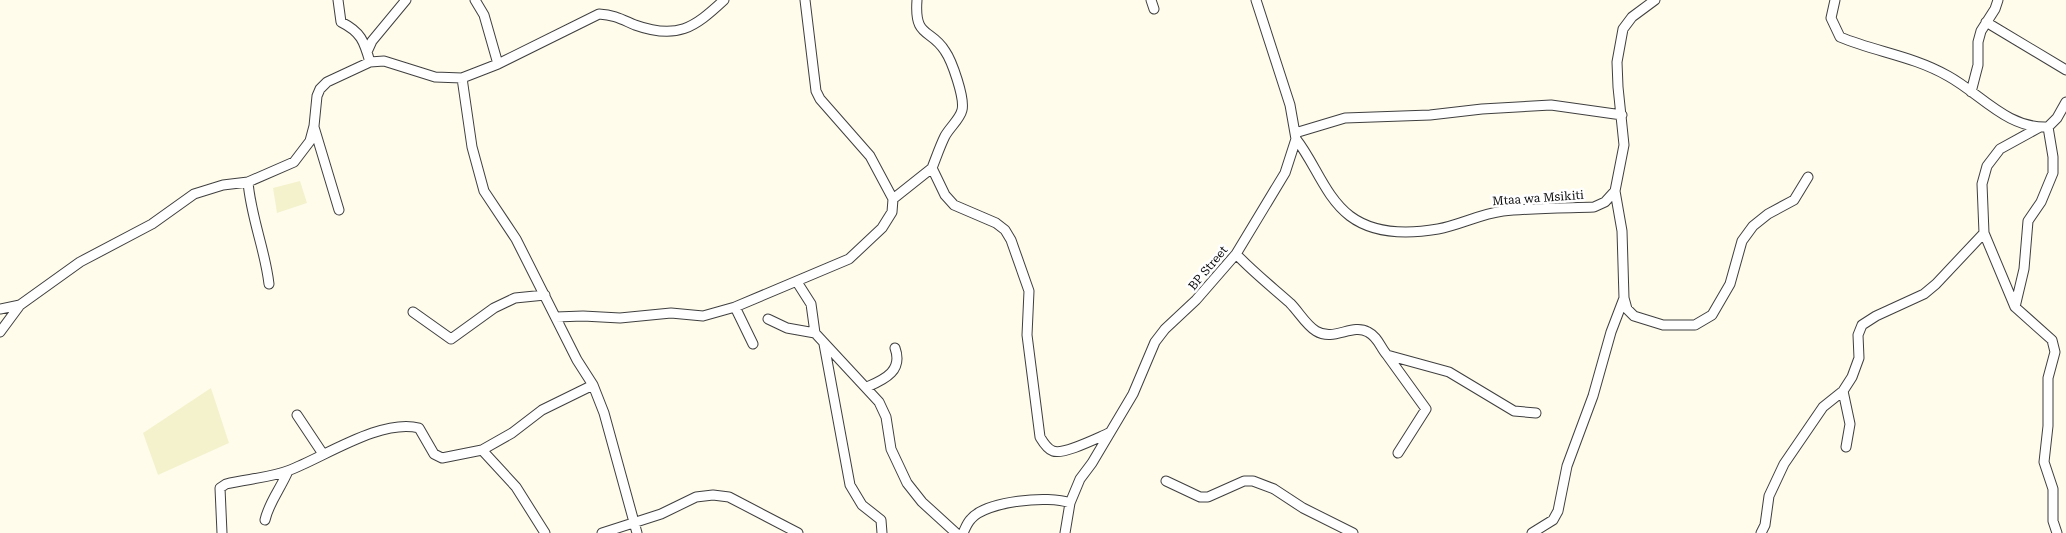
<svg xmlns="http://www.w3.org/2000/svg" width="2066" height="533" font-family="'Roboto Serif',serif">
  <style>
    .farmland { fill: #f4f2cd }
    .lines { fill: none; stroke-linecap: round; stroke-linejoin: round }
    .minor-casing { stroke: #3f3f3f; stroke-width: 11 }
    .minor { stroke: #fff; stroke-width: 9 }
    .labels { text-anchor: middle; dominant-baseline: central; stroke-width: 5; stroke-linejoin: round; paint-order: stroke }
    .street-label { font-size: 12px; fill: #0c0c0c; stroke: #fff }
  </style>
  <rect width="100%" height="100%" fill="#fffcec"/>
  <!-- farmland -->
  <path class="farmland" d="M300,181L307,203L277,213L273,188Z
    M211,388L229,443L158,475L143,433Z"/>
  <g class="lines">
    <defs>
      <path id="minor" d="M338,0L341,22C361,32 364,41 370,62
        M475,0L484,15L498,64
        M805,0L816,91L820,99L870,156L893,199
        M917,0C914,39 931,28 945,51C952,61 965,98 962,110C960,119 950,127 945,136C940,146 936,158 932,168L945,195L954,205L996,223L1005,230L1011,240L1029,291L1027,335L1040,437C1043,442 1047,449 1053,451C1064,455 1097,438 1109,433
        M1151,0L1154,9
        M1835,0L1831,18L1840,37C1876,52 1913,56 1948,76C1981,94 2007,129 2048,127L2057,118L2066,102
        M1986,22L2066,70
        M367,52L372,41L406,0
        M462,78L472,147L484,191L516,239L577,360L593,385L604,413L637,533
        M1971,92L1978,65V42L1981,31L1995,9L1998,0
        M314,127L339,210
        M2040,127L2000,149L1987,166L1982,184L1984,233L2015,307L2052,340L2055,352L2048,378V426L2044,462L2053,489V521L2057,533
        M1295,133L1345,118L1430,115L1482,109L1551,105L1622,115
        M1296,139C1315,163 1325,197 1350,216C1374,234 1409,234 1438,229C1460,225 1480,214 1503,211C1533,208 1564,208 1594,207L1605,202L1615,191L1624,145L1618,87L1617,62L1623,29L1632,17L1655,0
        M248,182C251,218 265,249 269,284
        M1236,254C1253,272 1272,287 1290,303C1299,312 1306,325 1316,331C1334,342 1352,323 1368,332C1378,337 1380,347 1387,355L1449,372L1514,411L1536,413
        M797,282L811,304L815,333L879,402L886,417L891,449L907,483L922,502L956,533
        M1624,298L1627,309L1634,316L1663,325H1695L1712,315L1730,284L1742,241L1753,226L1768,214L1794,200L1808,177
        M735,307L753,344
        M2015,307L2024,269L2028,221L2041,202L2053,173V157L2048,127
        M0,309L20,305
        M413,312L451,339L494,308L515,298L545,295
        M556,317L583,316L620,318L671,313L703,316L735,307L849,259L882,228L892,212L893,199L932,168
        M768,319L787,328L815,333
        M0,332L20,305L80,262L152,224L194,194L223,185L248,182L294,162L310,141L314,126L317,96L320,89L327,82L370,62L384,61L435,77L462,78L498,64L599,14C615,15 621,19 635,25C677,40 694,28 724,0
        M824,344L850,485L862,505L881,520L882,533
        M1387,355L1426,409L1398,453
        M867,387C886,379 903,370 895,348
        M1843,391L1850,424L1846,447
        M297,415L323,454
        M482,450L516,487L545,533
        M1166,481L1200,497H1208L1244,481H1253L1274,489L1303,508L1353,533
        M265,520C269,502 281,488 288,471
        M222,533L220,488L226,484C246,479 270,478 290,470C324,457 382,418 419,428L434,454L442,458L482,450L512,433L542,410L593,385
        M602,533L661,514L696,497L713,495L729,497L798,533
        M963,533C965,529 967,523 971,519C986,501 1049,495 1070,503
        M1065,533L1070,503L1080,479L1092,463L1133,394L1155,342L1165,329L1196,300L1236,254L1285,173L1296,139L1290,105L1256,0
        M1532,533L1553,520L1558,511L1567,466L1593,396L1611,332L1624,298L1622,231L1615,191
        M1761,533L1765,525L1769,496L1784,464L1823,407L1843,391L1852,377L1859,358L1858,335L1862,325L1876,316L1924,294L1936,284L1984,233"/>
    </defs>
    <!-- minor casing -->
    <use href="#minor" class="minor-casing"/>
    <!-- minor -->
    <use href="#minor" class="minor"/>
  </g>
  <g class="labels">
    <!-- street labels -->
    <g class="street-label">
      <text transform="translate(1538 198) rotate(-4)">Mtaa wa Msikiti</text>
      <text transform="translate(1208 268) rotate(-50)">BP Street</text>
    </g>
  </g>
</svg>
